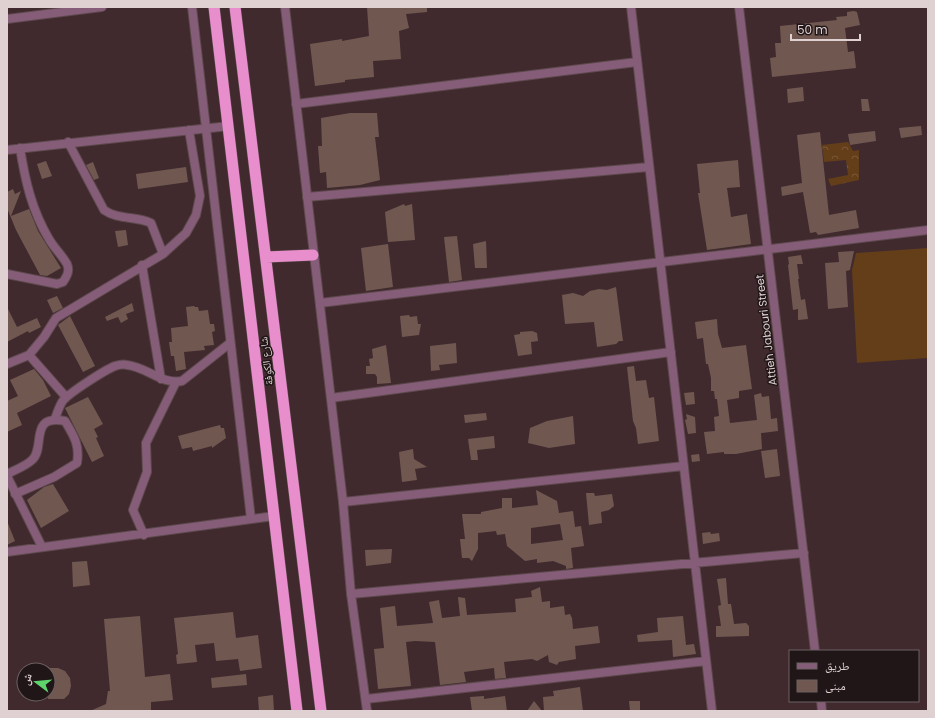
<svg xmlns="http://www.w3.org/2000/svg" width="935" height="718" font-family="Poppins,'Noto Naskh Arabic',sans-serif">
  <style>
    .grass { fill: #633e19 }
    .forest { fill: url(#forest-crowns) }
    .building { fill: #705851; fill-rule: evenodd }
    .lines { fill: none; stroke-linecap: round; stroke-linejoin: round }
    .minor-casing { stroke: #5d484c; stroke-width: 10 }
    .tertiary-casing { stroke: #5d484c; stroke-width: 10 }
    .trunk-casing { stroke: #5d484c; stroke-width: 12 }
    .minor { stroke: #855d78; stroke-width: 8 }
    .tertiary { stroke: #855d78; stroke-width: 8 }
    .trunk { stroke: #e88ecc; stroke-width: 11 }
    .labels { text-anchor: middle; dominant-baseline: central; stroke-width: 3; stroke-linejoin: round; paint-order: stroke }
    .street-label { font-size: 11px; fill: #dfd0d2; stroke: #201617 }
  </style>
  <defs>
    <pattern id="forest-crowns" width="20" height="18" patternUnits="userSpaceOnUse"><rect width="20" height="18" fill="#633e19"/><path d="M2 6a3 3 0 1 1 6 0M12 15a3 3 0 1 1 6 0" fill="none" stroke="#79593a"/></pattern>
  </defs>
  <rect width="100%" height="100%" fill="#402a2e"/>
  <!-- grass -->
  <path class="grass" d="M928,248V358L857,363L852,270L856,253Z"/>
  <!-- forest -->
  <path class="forest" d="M848,142L853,151L859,150V180L831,186L828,179L848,175L846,160L824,162L822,145Z"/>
  <!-- building -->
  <path class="building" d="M367,7H427V12L406,14L409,28L399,31L401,59L373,61L374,77L345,80V82L315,86L310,44L342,39V41L369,36Z
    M854,11L857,12L860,25L845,28L848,52L854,51L856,68L772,77L770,58L776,57L775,43H781L780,26L837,20L836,17L847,16V12Z
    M803,87L804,101L788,103L787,89Z
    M861,99H868L870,111H862Z
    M350,113H377L379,137H375L380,180L360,185L327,188L326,172L320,173L318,146H322L321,118Z
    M921,126L922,135L901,138L899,128Z
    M875,131L876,141L850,145L848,134Z
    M820,132L829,215L856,210L859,228L818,235L816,232L810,233L803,192L782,196L781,187L802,183L797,135Z
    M738,160L740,187L727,188L731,217L747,214L751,244L707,250L698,193H700L697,164Z
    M46,161L52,176L42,179L37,164Z
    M93,162L99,178L94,180L86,165Z
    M186,167L188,182L138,189L136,174Z
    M13,189L15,194L21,191L11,216L29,209L38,231L61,268L47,276L40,275L16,230L7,208V192Z
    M404,204L405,206L412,204L415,240L388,242L385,212Z
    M126,230L128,245L118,247L115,231Z
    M457,236L462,280L449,282L444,237Z
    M486,241L487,268H475L473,244Z
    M388,244L393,287L366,291L361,248Z
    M854,251L850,270L846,271L848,307L828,309L825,263L839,262L838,252Z
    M801,255L803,264H797L799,279H798L801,300L805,299L808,319L798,320V309L793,310L788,265L789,264L788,257Z
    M616,287L623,341H619L616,344L597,347L594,322L565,324L562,295L573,293L583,296L590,291L599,289L607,290Z
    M57,296L63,308L53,313L47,300Z
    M132,303L134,311L126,314L128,319L121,323L118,317L107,321L105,317Z
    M194,306L195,307H198L199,311L208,310L210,324H214L215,331L212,332L214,345L204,346L205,350L184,352L186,369L176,371L174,356H171L169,342H172L171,328L188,326L186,307Z
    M7,307L17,327L37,318L41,327L29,333L28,331L7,342Z
    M409,315L410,317L417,316L418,324H421L419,335L402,337L400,316Z
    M70,316L95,366L83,372L58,325Z
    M717,319L718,334L722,348L746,345L750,375L752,389L739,391V398L727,400L730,423L757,420L754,395L761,393L762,397L769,396L771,419L777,418L778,431L761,433L762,449L736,454H724V452L707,454L704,432L715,431L714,417L719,416L717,399H715L714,391H711V378L708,364H706L703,338L697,339L695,322Z
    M532,331L537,333L538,341L531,342L532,354L518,356L514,335L520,334V332Z
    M456,343L457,363L439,365L440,370L431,371L430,346Z
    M386,345L391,383L377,384V377L375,374H366V366H370L369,359L373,358L372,349Z
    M634,366L636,381L646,380L649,398L654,397L659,441L638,444L636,428L633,421L627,367Z
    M34,369L43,380L51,396L17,413L22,425L7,432V401L18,396L10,380Z
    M694,392L695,404L686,405L684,393Z
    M88,397L103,424L94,429L98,437L96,438L104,456L92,462L65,408Z
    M486,413L487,420L465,423L464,415Z
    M686,414L695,417L696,433L688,434L685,420L687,419Z
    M573,416L575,444L549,448L528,443L530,428L547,421Z
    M220,425L221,428H224L226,438L212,448V446L193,451L192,447L182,449L178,436Z
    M494,436L495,448L477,450L478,460H471L468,439Z
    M413,449L414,459L427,467L415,469L417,480L402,482L399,452Z
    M777,449L780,476L765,478L761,451Z
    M699,454L700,461L692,462L691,455Z
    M53,484L69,511L41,528L27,500L44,487Z
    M536,490L557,501L559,513L573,511L575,527L581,526L584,546L571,548L573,568L566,569V566L553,561L537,563V559L525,561L507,546L505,534L497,535L496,531L478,533V549L472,561L469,558H462L460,539H465L462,514H481V512L502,508V498H512V508L538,505ZM560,524L563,540L531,544V528Z
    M586,493H594L595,496L612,494L614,506L609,510L601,512L602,523L589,525Z
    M7,521L15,541L7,545Z
    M710,532L711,534L719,533L720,541L703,544L702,533Z
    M392,549L391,563L366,566L365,550Z
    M87,561L90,585L73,587L72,562Z
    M726,578L728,604H731L734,624L746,623L749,626V636L716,637V626H721L718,606L721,605L717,579Z
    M540,587L542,602L550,601V608L564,606L565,615L570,614L572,618L573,629L598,626L600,643L575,646L576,659L559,662L557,665L549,662L548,655L537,661L532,659L504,662L506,678L495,679L494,668L464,672L466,682L440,685L435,642L415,641L406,642L411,686L378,689L374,649L384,648L380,608L395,606L397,626L433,623L429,602L439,600L442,618L460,616L458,597L465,598L467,615L516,612L515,599L532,597L531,591Z
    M233,612L236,638L258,635L262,668L240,671L238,659L216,661L214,643L195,645L197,662L177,664L176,655L178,654L174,618Z
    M140,616L145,677L170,674L173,700L151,702V711H90L106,704L108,691H110L104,619Z
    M683,616L686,645L694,644L696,654L673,657L672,640L638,642L637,635L658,632L657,618Z
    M48,668H58L65,671L70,678L71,686L69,694L64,699H48Z
    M246,674L247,685L212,688L211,678Z
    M580,687L583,711H544L543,697L554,696L553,691Z
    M273,695L274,711H259L258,697Z
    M484,696V699L505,696L507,711H472L470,697Z
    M534,701L542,711H527Z
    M629,701H640V711H630Z"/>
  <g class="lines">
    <defs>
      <path id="minor" d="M631,7L712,711
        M739,7L815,651
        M296,104L637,62
        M68,142L104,210C118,220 136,216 151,223L163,254
        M7,150L229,126
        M307,197L649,167
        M142,265L161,379
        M7,274L57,284L63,282C67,276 70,271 67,264C62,255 54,248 49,239C32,211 25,180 20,148
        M320,303L928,230
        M29,355L66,397
        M7,364L29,355L44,337L56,318L163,254L186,233L196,215L200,196L189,130
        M331,398L671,352
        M55,419C57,413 59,407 62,402C67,394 105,370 115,366C118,365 124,364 127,365C147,367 162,385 182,381L230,343
        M7,474C15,470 26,466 32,460C46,448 28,414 65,421C74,436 80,445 77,463L54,477L15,494
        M7,476L42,547
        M343,502L684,466
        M144,535L133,510L147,472L146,443L176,382
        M7,552L274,516
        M351,594L804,553
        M366,699L706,661
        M821,701L822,711"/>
      <path id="tertiary" d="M192,7L251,519
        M285,7L343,502L351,594L367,711
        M7,19L102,7"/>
      <path id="trunk" d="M214,7L297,711
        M235,7L321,711
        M266,257L313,255"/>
    </defs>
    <!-- minor casing -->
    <use href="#minor" class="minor-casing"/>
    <!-- tertiary casing -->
    <use href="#tertiary" class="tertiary-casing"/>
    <!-- trunk casing -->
    <use href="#trunk" class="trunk-casing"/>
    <!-- minor -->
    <use href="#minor" class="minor"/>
    <!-- tertiary -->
    <use href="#tertiary" class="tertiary"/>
    <!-- trunk -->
    <use href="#trunk" class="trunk"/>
  </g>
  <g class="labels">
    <!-- street labels -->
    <g class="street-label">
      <text transform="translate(766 330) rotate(-97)">Attieh Jabouri Street</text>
      <text transform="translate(266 361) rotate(-97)">شارع الكوفة</text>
    </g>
  </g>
  <!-- border -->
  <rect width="935" height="718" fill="none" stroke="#dfd0d2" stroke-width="16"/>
  <!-- legend -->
  <rect x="789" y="650" width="130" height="52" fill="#201617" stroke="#6c6062"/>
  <rect x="797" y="663" width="20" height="6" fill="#855d78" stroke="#6c6062"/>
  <text x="825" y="670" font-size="12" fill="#dfd0d2">طريق</text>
  <rect x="797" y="680" width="20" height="12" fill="#705851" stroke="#6c6062"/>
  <text x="825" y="690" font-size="12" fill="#dfd0d2">مبنى</text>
  <!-- north arrow -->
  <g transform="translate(36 682) rotate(286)"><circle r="19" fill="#201617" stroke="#6c6062"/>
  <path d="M0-3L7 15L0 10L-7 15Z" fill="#5ed56c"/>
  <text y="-6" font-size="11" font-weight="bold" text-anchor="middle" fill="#dfd0d2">ش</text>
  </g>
  <!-- scale -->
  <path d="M791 34v6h69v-6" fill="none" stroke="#dfd0d2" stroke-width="2"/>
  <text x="797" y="34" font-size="12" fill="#dfd0d2" stroke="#201617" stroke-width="3" paint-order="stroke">50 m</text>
</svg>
